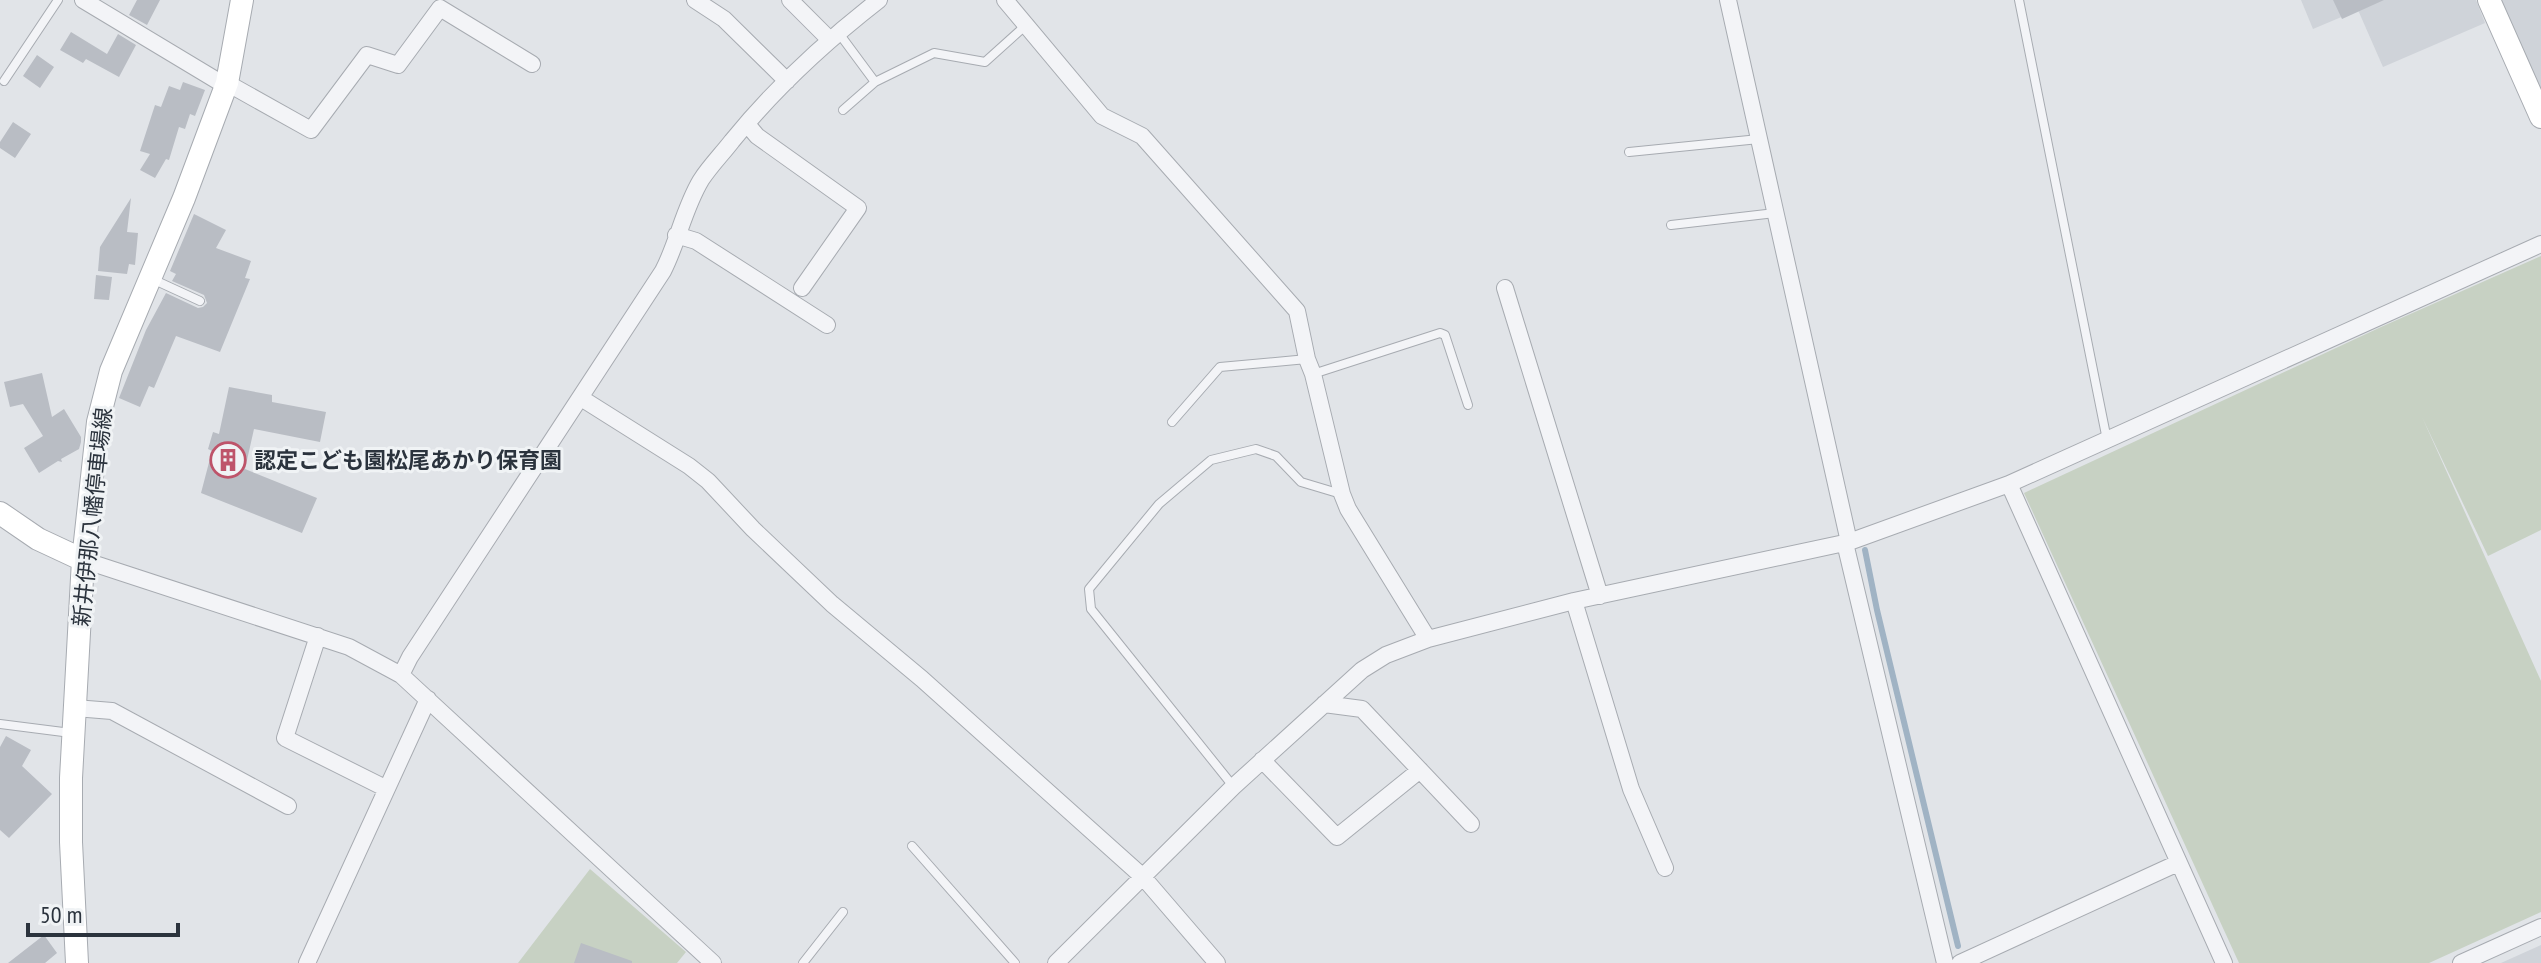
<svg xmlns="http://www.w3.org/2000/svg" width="2541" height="963" font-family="'PT Sans Narrow','Noto Sans JP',sans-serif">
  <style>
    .built { fill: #cfd3d9 }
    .green { fill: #c7d1c3 }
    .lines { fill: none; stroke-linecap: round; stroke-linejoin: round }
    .stream { stroke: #a0b3c4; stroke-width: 6 }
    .building { fill: #b9bdc4 }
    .lane-casing { stroke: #a7abb1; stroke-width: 10 }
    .street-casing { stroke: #a7abb1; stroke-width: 18 }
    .secondary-casing { stroke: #a7abb1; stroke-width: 24 }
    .lane { stroke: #f3f4f7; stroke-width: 8 }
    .street { stroke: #f3f4f7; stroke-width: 16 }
    .secondary { stroke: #fff; stroke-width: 22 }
    .labels { text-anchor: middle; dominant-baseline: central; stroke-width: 6; stroke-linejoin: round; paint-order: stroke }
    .poi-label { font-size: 22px; font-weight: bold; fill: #2b333d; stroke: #f0f3f5; text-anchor: start }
    .street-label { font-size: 22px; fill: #2b333d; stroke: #f0f3f5 }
  </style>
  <rect width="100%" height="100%" fill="#e1e4e8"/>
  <!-- built -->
  <path class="built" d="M2301,0H2476L2485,23L2383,67L2358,10L2313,29Z
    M2501,0H2541V89Z
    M2541,945V963H2501Z"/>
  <!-- green -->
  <path class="green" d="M2541,256V530L2488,556L2422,417L2541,681V912L2429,963H2239L2024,493L2381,327Z
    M590,869L686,952L677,963H518Z"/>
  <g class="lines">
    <!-- stream -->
    <path class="stream" d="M1865,550L1877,610L1958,946"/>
  </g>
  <!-- building -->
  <path class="building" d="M137,0H160L147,25L129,15Z
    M2333,0H2384L2342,19Z
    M71,32L107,54L118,34L136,45L119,77L86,59L83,63L60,50Z
    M37,55L54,67L40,88L23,76Z
    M183,82L205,90L195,116L190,114L185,129L179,127L169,160L166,159L155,178L140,170L150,154L140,151L155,105L161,107L169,86L180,90Z
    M13,122L31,134L15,158L0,148V142Z
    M131,198L127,232L138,233L135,265L129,264L127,274L98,271L100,247Z
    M194,214L226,230L216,248L251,261L245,278L250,279L220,352L176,336L154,388L149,386L140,407L119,398L146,330L166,293L198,308L203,307L207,303L204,295L172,281L176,274L170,271Z
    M96,275L112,277L109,300L94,299Z
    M42,373L52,417L64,409L81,437V442L79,449L61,459L62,462L58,461L39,473L24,448L43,436L23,404L10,407L4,382Z
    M229,387L272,395V402L326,412L320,442L254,429L245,469L317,498L302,533L201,493L212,451L208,449L213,432L219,434Z
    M6,736L31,750L22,766L52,794L9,838L0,830V747Z
    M44,935L57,953L45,963H8Z
    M581,943L632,961V963H574Z"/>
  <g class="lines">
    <defs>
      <path id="lane" d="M2019,0L2107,440
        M838,32L875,82
        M4,81L58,0
        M843,110L875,82L934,53L985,62L1025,26
        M1629,152L1759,139
        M1671,225L1775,213
        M150,278L200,301
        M1313,374L1440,333L1445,335L1468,405
        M1172,422L1220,367L1307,359
        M0,724L71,733
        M1233,786L1091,609L1089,589L1159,504L1211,460L1256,449L1276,456L1301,482L1341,494
        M912,846L1015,963
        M803,963L843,912"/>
      <path id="street" d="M83,0L226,86
        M695,0L724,19L787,81
        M790,0L830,40
        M1005,0L1102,116L1142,136L1297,311L1307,359L1313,374L1342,494L1348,509L1428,639
        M1728,0L1849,542
        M227,83L311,130L367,55L398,65L440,8L532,64
        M747,124L757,136L858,208L802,288
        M676,235L696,241L827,325
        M1505,288L1600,596
        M581,398L689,466L708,481L753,529L832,604L922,679L1143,877L1217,963
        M2009,484L2224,963
        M1845,543L1945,963
        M83,560L349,647L401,675L713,963
        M1574,601L1631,789L1665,868
        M318,636L285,738L385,788
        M401,675L410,657L663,271C678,242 684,208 701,180C710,166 722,154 732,141C775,88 825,42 879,0
        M1324,704L1362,709L1471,824
        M75,708L112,711L288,806
        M1262,760L1337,837L1420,770
        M307,963L428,699
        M1056,963L1233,787L1362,670L1386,655L1428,639L1574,601L1849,542L2009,484L2541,244
        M1960,963L2178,863
        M2461,963L2541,927"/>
      <path id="secondary" d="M2489,0L2541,117
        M0,513L38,539L83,560
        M77,963L71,842V778L83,560L98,422L111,371L184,198L227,83L242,0"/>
    </defs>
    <!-- lane casing -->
    <use href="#lane" class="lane-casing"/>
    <!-- street casing -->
    <use href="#street" class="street-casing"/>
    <!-- secondary casing -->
    <use href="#secondary" class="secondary-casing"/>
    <!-- lane -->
    <use href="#lane" class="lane"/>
    <!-- street -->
    <use href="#street" class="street"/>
    <!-- secondary -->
    <use href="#secondary" class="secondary"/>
  </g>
  <!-- icons -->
  <defs>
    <symbol id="building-ring" viewBox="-11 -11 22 22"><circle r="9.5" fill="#f0f3f5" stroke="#be546a" stroke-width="1.5"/><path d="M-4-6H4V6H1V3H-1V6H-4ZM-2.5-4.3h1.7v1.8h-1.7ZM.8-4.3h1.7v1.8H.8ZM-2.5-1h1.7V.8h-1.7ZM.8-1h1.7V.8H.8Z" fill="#be546a"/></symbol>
  </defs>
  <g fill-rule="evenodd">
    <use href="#building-ring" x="208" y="440" width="40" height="40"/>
  </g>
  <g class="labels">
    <!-- poi labels -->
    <g class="poi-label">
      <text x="254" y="460">認定こども園松尾あかり保育園</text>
    </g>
    <!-- street labels -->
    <g class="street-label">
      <text transform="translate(92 517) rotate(-84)">新井伊那八幡停車場線</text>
    </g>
  </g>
  <!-- scale -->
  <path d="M28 923v12h150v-12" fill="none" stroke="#2b333d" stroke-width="4"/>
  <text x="40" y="923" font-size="24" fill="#2b333d" stroke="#f0f3f5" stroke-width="6" paint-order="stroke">50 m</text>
</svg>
